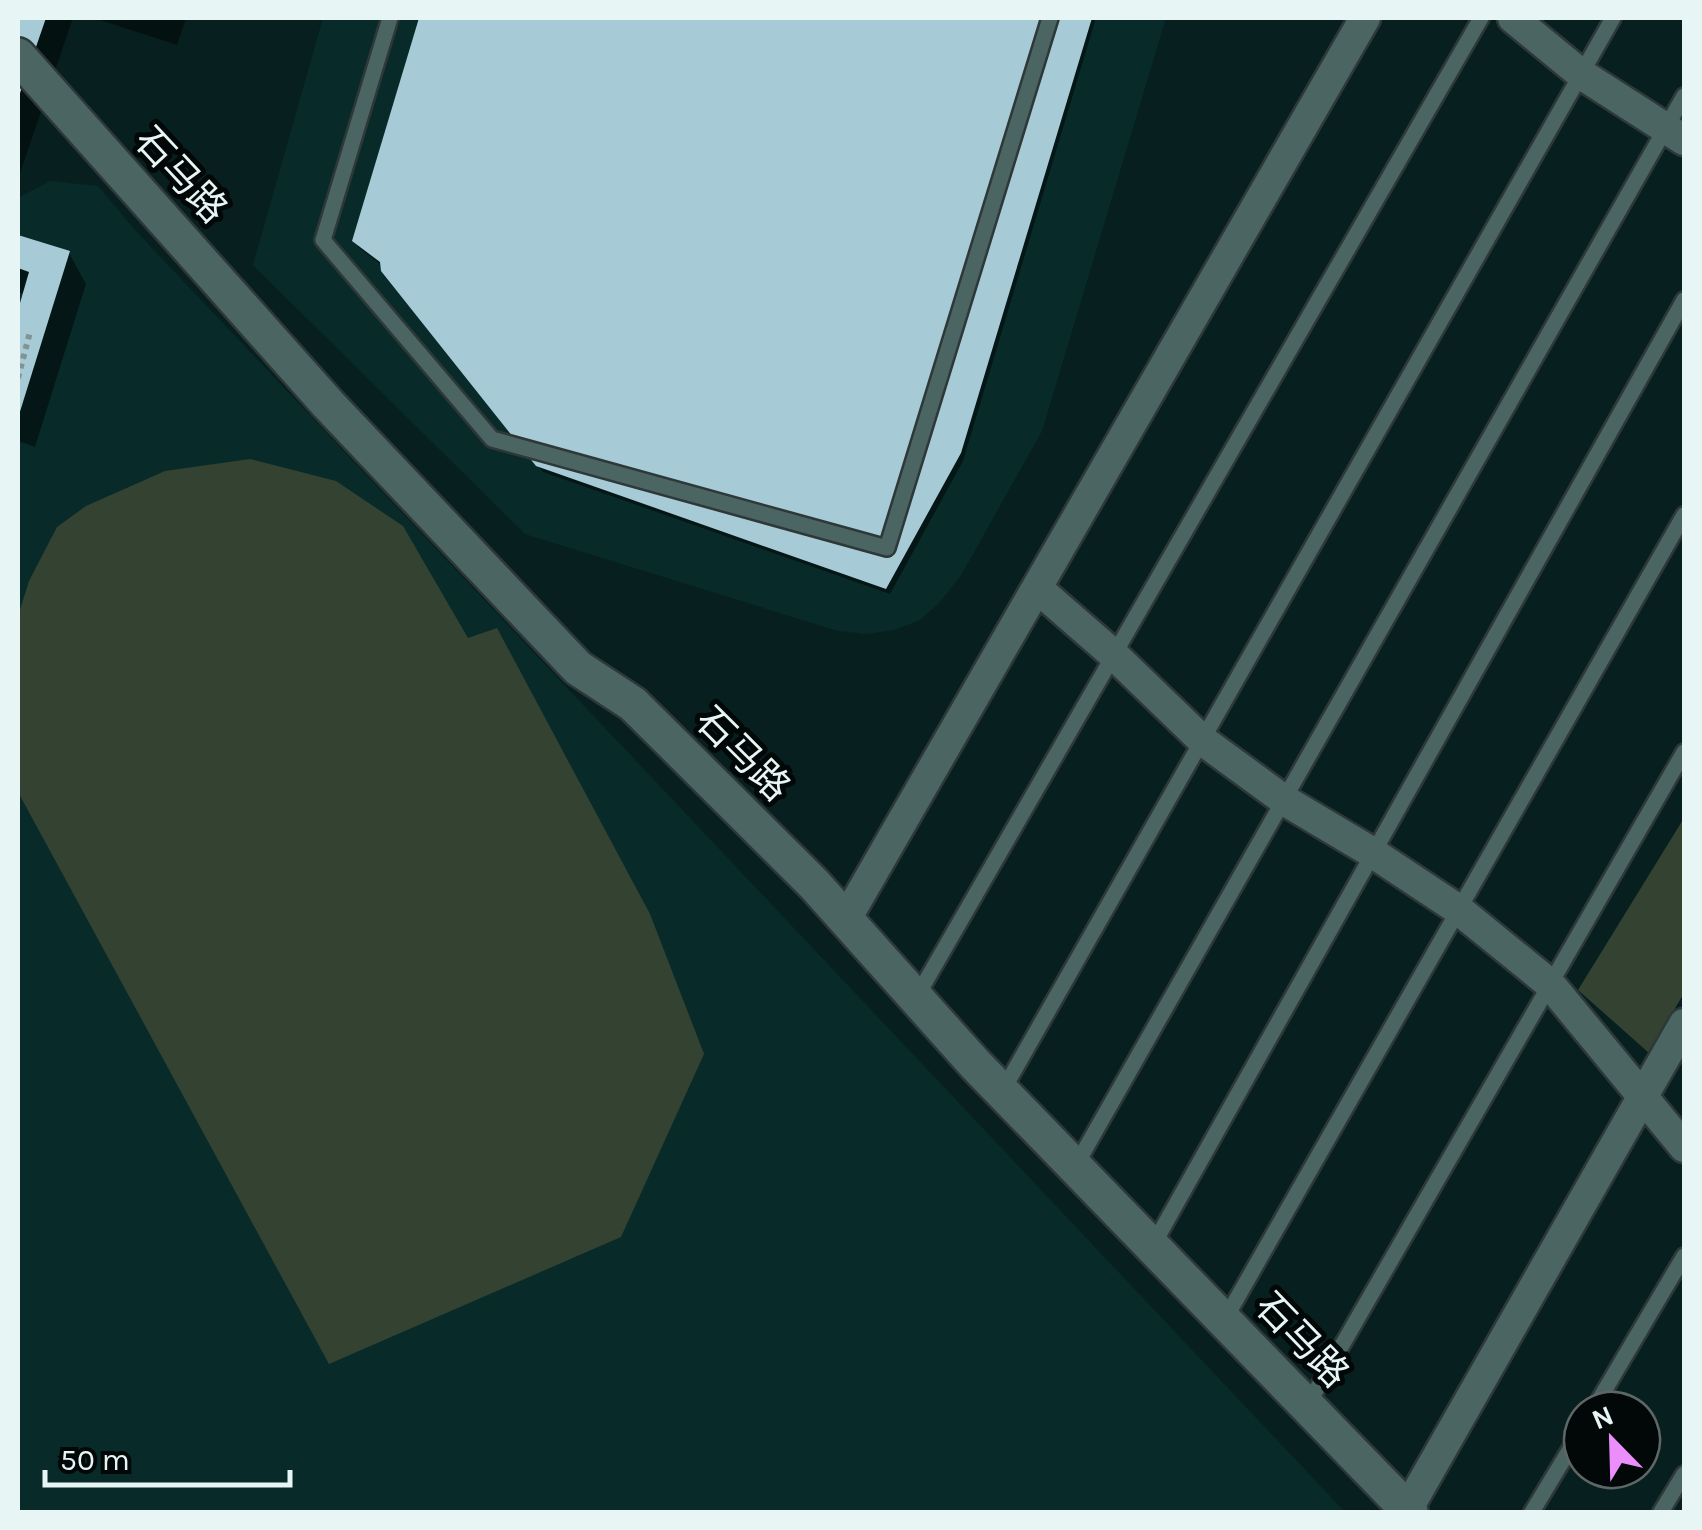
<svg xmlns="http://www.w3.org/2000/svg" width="1702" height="1530" font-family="Karla,'Noto Sans SC',sans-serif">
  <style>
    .built { fill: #082b2a }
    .green { fill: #344232 }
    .shadow { fill: #0007 }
    .building { fill: #a7cbd6 }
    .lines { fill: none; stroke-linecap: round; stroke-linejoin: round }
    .service-casing { stroke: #2e3838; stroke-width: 20 }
    .minor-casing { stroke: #2e3838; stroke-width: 35 }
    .tertiary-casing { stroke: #2e3838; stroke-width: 40 }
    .path { stroke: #819493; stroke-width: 6; stroke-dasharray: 5 5; stroke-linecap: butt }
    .service { stroke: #4b6563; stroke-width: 15 }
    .minor { stroke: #4b6563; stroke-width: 30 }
    .tertiary { stroke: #4b6563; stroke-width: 35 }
    .labels { text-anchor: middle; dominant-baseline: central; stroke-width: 10; stroke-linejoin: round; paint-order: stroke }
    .street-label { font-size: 38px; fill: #e7f5f4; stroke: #020807 }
  </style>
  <rect width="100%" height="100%" fill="#07201f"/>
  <!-- built -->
  <path class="built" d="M323,18H1166L1042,431L960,577L939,603L920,620L894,630L867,634L838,631L525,534L253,265Z
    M50,181L98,186L135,230L1345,1512H18V198Z"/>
  <!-- green -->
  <path class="green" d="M250,459L336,481L403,526L468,638L497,628L650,914L704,1054L621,1237L329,1364L18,792V616L29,581L57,527L86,506L165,471Z
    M1684,818V993L1649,1053L1578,990Z"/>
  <!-- shadow -->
  <path class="shadow" d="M18,18H73L18,179Z
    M94,18H186L177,45Z
    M422,18H1096L963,461L890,594L543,472L388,278L383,266L359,248L355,241Z
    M18,238L69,253L86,284L35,447L18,441V318L25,294L18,292Z"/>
  <!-- building -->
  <path class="building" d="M18,18H46L18,99Z
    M419,18H1092L961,453L886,589L536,466L381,271L380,262L352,241Z
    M18,235L70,251L18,418V310L29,272L18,268Z"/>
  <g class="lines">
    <defs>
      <path id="service" d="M390,18L323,240L492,439L887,548L1050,18
        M916,998L1481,18
        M1002,1092L1613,18
        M1075,1167L1684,96
        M1152,1247L1684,300
        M1224,1321L1684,515
        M1307,1406L1684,752
        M1593,1410L1684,1256
        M1532,1512L1582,1429
        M1661,1512L1684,1474"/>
      <path id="minor" d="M1513,18L1581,74L1684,140
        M1037,588L1114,655L1202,740L1284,800L1373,853L1459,910L1550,984L1684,1147
        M846,919L1365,18
        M1407,1510L1684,1024"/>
      <path id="tertiary" d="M18,56L328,404L578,668L633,704L814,884L975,1064L1410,1512"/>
    </defs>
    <!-- service casing -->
    <use href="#service" class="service-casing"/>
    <!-- minor casing -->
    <use href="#minor" class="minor-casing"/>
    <!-- tertiary casing -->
    <use href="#tertiary" class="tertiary-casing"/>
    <!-- path -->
    <path class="path" d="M18,378L30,332"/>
    <!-- service -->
    <use href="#service" class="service"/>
    <!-- minor -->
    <use href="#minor" class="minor"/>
    <!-- tertiary -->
    <use href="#tertiary" class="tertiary"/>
  </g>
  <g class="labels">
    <!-- street labels -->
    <g class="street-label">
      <text transform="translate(181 175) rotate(47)">石马路</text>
      <text transform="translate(743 754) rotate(45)">石马路</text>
      <text transform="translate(1302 1340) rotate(46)">石马路</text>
    </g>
  </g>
  <!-- border -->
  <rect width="1702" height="1530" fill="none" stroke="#e7f5f4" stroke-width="40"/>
  <!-- north arrow -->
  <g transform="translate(1612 1440) rotate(337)"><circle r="48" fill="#020807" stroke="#5e6766" stroke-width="2.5"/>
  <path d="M0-8L18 38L0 25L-18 38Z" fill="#eb8dfb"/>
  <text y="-15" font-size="28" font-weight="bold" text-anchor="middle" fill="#e7f5f4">N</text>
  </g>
  <!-- scale -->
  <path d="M45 1470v15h245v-15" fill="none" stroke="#e7f5f4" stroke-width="5"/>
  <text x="60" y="1470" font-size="30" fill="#e7f5f4" stroke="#020807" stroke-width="8" paint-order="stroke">50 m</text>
</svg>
